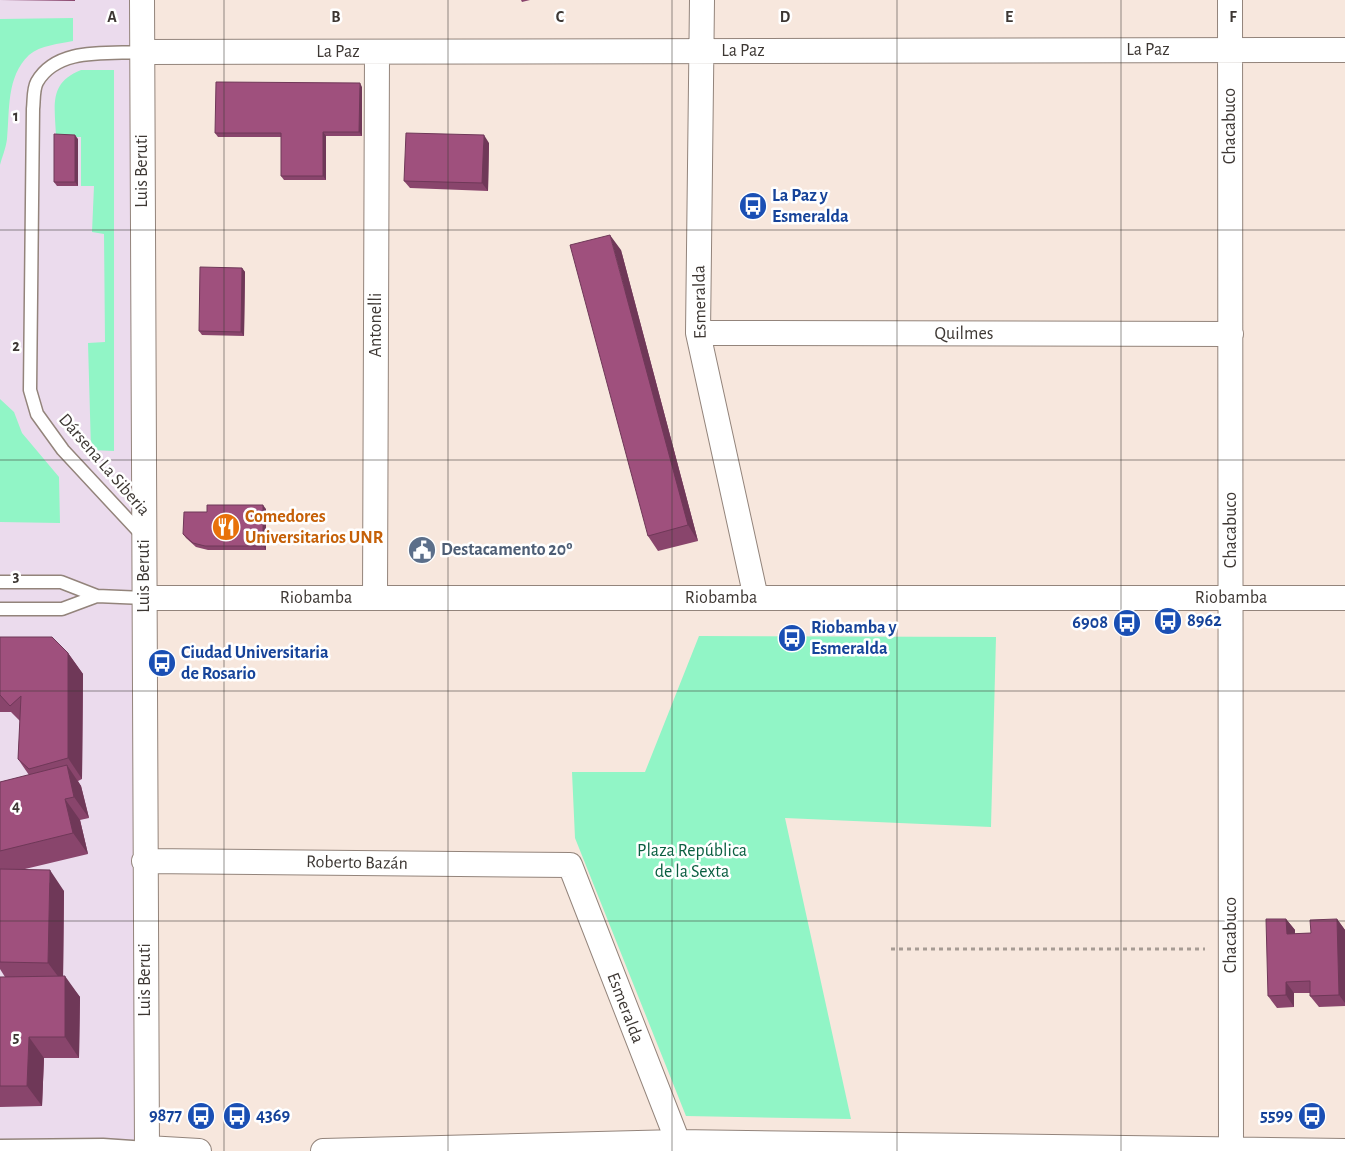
<svg xmlns="http://www.w3.org/2000/svg" width="1345" height="1151" font-family="'Alegreya Sans',sans-serif">
  <style>
    .education { fill: #ebdbed }
    .green { fill: #91f5c6 }
    .lines { fill: none; stroke-linecap: round; stroke-linejoin: round }
    .lane-casing { stroke: #93847b; stroke-width: 15 }
    .street-casing { stroke: #93847b; stroke-width: 26 }
    .path { stroke: #a79c94; stroke-width: 3; stroke-dasharray: 4 4; stroke-linecap: butt }
    .lane { stroke: #fff; stroke-width: 12 }
    .street { stroke: #fff; stroke-width: 24 }
    .wall { fill: #89456c }
    .shaded-wall { fill: #6f3858 }
    .building { fill: #9f507d; stroke: #6f3858 }
    .grid { fill: none; stroke: #3d3733; stroke-width: 1; stroke-opacity: 0.55 }
    .labels { text-anchor: middle; dominant-baseline: central; stroke-width: 5; stroke-linejoin: round; paint-order: stroke }
    .street-label { font-size: 18px; fill: #3d3733; stroke: #fff }
    .transit-label { font-size: 18px; font-weight: bold; fill: #164399; stroke: #fff; text-anchor: start }
    .food-label { font-size: 18px; font-weight: bold; fill: #c56008; stroke: #fff; text-anchor: start }
    .service-label { font-size: 18px; font-weight: bold; fill: #4e5e75; stroke: #fff; text-anchor: start }
    .park-label { font-size: 18px; fill: #095e40; stroke: #fff }
    .grid-label { font-size: 16px; text-anchor: middle; font-weight: bold; fill: #3d3733; stroke: #fff; stroke-width: 5; stroke-linejoin: round; paint-order: stroke }
  </style>
  <rect width="100%" height="100%" fill="#f7e7dd"/>
  <!-- education -->
  <path class="education" d="M0,0H142L147,1148L0,1146Z"/>
  <!-- green -->
  <path class="green" d="M73,18V41C60,44 40,45 29,55C6,77 10,110 7,139C6,148 2,157 0,165V19Z
    M81,70H114V451L91,450L88,343L105,342L104,234L92,232L94,186H81V137H56C55,106 48,83 81,70Z
    M0,399L14,412L22,433L59,477L60,523L0,522Z
    M699,636L996,637L991,827L785,818L851,1119L686,1116L575,838L572,772H645Z"/>
  <g class="lines">
    <defs>
      <path id="lane" d="M142,52C107,54 57,47 37,82C33,89 34,101 33,109L30,390L37,414L63,450L143,536
        M0,582H61L97,596L144,598
        M0,609H62L97,596
        M0,1146L103,1145L147,1148"/>
      <path id="street" d="M142,0L147,1151
        M702,0L698,333L756,598
        M1230,0L1231,1151
        M142,52L1345,50
        M698,333L1231,334
        M144,598H1345
        M375,598L377,52
        M144,861L570,865L678,1142V1151
        M147,1148L199,1151
        M323,1151L678,1142L1345,1151"/>
    </defs>
    <!-- lane casing -->
    <use href="#lane" class="lane-casing"/>
    <!-- street casing -->
    <use href="#street" class="street-casing"/>
    <!-- path -->
    <path class="path" d="M891,949H1205"/>
    <!-- lane -->
    <use href="#lane" class="lane"/>
    <!-- street -->
    <use href="#street" class="street"/>
  </g>
  <!-- wall -->
  <path class="wall" d="M0,0H75V1Z
    M521,0H530L522,2Z
    M362,87V136H326V180H284L281,176V137H218L215,133Z
    M78,139V186H57L54,182Z
    M489,143L488,191L410,188L404,181Z
    M621,250L698,541L658,551L648,536Z
    M242,268L245,272L244,336L202,335L199,331Z
    M266,509V550H208L196,547L186,538L183,534L207,512Z
    M0,637L68,653L83,674L82,779L78,781L81,786L89,818L80,820L88,854L25,869L64,891L63,976L80,997L79,1058H44L42,1106L0,1107V977H5L0,969V782L29,775L18,759L20,721L11,712H0Z
    M1286,919L1295,930V934L1311,933L1337,919L1345,930V1006L1319,1007L1310,996V993H1294V1007L1277,1008L1268,996Z"/>
  <!-- shaded-wall -->
  <path class="shaded-wall" d="M360,83L362,87V136L359,132Z
    M323,132L326,136V180L323,176Z
    M75,135L78,139V186L75,182Z
    M484,135L489,143L488,191L482,183Z
    M610,235L621,250L698,541L688,525Z
    M242,268L245,272L244,336L241,332Z
    M263,505L266,509V550L263,546Z
    M68,653L83,674L82,779L68,758Z
    M67,765L81,786L89,818L74,797Z
    M65,799L80,820L88,854L73,833Z
    M50,870L64,891L63,983L48,963Z
    M1286,919L1295,930V946L1287,934Z
    M1337,919L1345,930V1003L1339,995Z
    M65,976L80,997L79,1058L65,1037Z
    M1286,982L1294,993V1007L1286,995Z
    M29,1037L44,1058L42,1106L27,1086Z"/>
  <!-- building -->
  <path class="building" d="M216,82L360,83L359,132H323V176H281V133H215Z
    M406,133L484,135L482,183L404,181Z
    M54,134L75,135V182H54Z
    M610,235L688,525L648,536L570,245Z
    M200,267L242,268L241,332L199,331Z
    M207,505H263V546H205L193,543L183,534L184,512H207Z
    M0,637H52L68,653V758L29,769L18,759L21,696L10,706L0,695Z
    M67,765L74,797L65,799L73,833L0,851V782Z
    M0,869L50,870L48,963L0,962Z
    M1266,919H1286L1287,934L1311,933L1310,920L1337,919L1339,995L1310,996V981L1286,982V995L1268,996Z
    M65,976V1037H29L27,1086H0V977Z"/>
  <!-- grid -->
  <path class="grid" d="M224,0V1151M448,0V1151M672,0V1151M897,0V1151M1121,0V1151M0,230H1345M0,460H1345M0,691H1345M0,921H1345"/>
  <!-- icons -->
  <defs>
    <symbol id="bus-disc" viewBox="-11 -11 22 22"><circle r="9.5" fill="#1a4fb4" stroke="#fff"/><path d="M-5-6H5V4H4V6H2V4H-2V6H-4V4H-5ZM-3.5-4V0h7V-4ZM-3.5 1.2v1.5H-2V1.2ZM2 1.2v1.5H3.5V1.2Z" fill="#fff"/></symbol>
    <symbol id="restaurant-disc" viewBox="-11 -11 22 22"><circle r="9.5" fill="#e8710a" stroke="#fff"/><path d="M-5-6h1v4h1v-4h1v4h1v-4h1v5L-1.5 .5V6h-2V.5L-5-1ZM5-6V6H3V1.5H1.5Q1.5-4 5-6Z" fill="#fff"/></symbol>
    <symbol id="civic-disc" viewBox="-11 -11 22 22"><circle r="9.5" fill="#5c6f8a" stroke="#fff"/><path d="M-.6-6.5H3V-4.5H.6V-3L4-1V1h2V6H-6V1h2V-1L-.6-3ZM-1.2 2.5V6h2.4V2.5Z" fill="#fff"/></symbol>
  </defs>
  <g fill-rule="evenodd">
    <use href="#bus-disc" x="737" y="190" width="32" height="32"/>
    <use href="#restaurant-disc" x="210" y="511" width="32" height="32"/>
    <use href="#civic-disc" x="406" y="534" width="32" height="32"/>
    <use href="#bus-disc" x="1152" y="605" width="32" height="32"/>
    <use href="#bus-disc" x="1111" y="607" width="32" height="32"/>
    <use href="#bus-disc" x="776" y="622" width="32" height="32"/>
    <use href="#bus-disc" x="146" y="647" width="32" height="32"/>
    <use href="#bus-disc" x="185" y="1100" width="32" height="32"/>
    <use href="#bus-disc" x="221" y="1100" width="32" height="32"/>
    <use href="#bus-disc" x="1296" y="1100" width="32" height="32"/>
  </g>
  <g class="labels">
    <!-- street labels -->
    <g class="street-label">
      <text x="1148" y="50">La Paz</text>
      <text x="743" y="51">La Paz</text>
      <text x="338" y="52">La Paz</text>
      <text transform="translate(1230 126) rotate(-90)">Chacabuco</text>
      <text transform="translate(142 171) rotate(-90)">Luis Beruti</text>
      <text transform="translate(700 302) rotate(-91)">Esmeralda</text>
      <text transform="translate(376 325) rotate(-90)">Antonelli</text>
      <text x="964" y="334">Quilmes</text>
      <text transform="translate(104 465) rotate(49)">Dársena La Siberia</text>
      <text transform="translate(1231 530) rotate(-90)">Chacabuco</text>
      <text transform="translate(144 576) rotate(-90)">Luis Beruti</text>
      <text x="316" y="598">Riobamba</text>
      <text x="721" y="598">Riobamba</text>
      <text x="1231" y="598">Riobamba</text>
      <text transform="translate(357 863) rotate(1)">Roberto Bazán</text>
      <text transform="translate(1231 935) rotate(-90)">Chacabuco</text>
      <text transform="translate(145 980) rotate(-90)">Luis Beruti</text>
      <text transform="translate(625 1008) rotate(69)">Esmeralda</text>
    </g>
    <!-- transit labels -->
    <g class="transit-label">
      <text x="772" y="196">La Paz y<tspan x="772" dy="21">Esmeralda</tspan></text>
      <text x="1187" y="621">8962</text>
      <text x="1108" y="623" text-anchor="end">6908</text>
      <text x="811" y="628">Riobamba y<tspan x="811" dy="21">Esmeralda</tspan></text>
      <text x="181" y="653">Ciudad Universitaria<tspan x="181" dy="21">de Rosario</tspan></text>
      <text x="182" y="1116" text-anchor="end">9877</text>
      <text x="256" y="1116">4369</text>
      <text x="1293" y="1116" text-anchor="end">5599</text>
    </g>
    <!-- food labels -->
    <g class="food-label">
      <text x="245" y="517">Comedores<tspan x="245" dy="21">Universitarios UNR</tspan></text>
    </g>
    <!-- service labels -->
    <g class="service-label">
      <text x="441" y="550">Destacamento 20º</text>
    </g>
    <!-- park labels -->
    <g class="park-label">
      <text x="692" y="851">Plaza República<tspan x="692" dy="21">de la Sexta</tspan></text>
    </g>
  </g>
  <g class="grid-label">
    <text x="112" y="22">A</text>
    <text x="336" y="22">B</text>
    <text x="560" y="22">C</text>
    <text x="785" y="22">D</text>
    <text x="1009" y="22">E</text>
    <text x="1233" y="22">F</text>
    <text x="16" y="121">1</text>
    <text x="16" y="351">2</text>
    <text x="16" y="581">3</text>
    <text x="16" y="811">4</text>
    <text x="16" y="1042">5</text>
  </g>
</svg>
